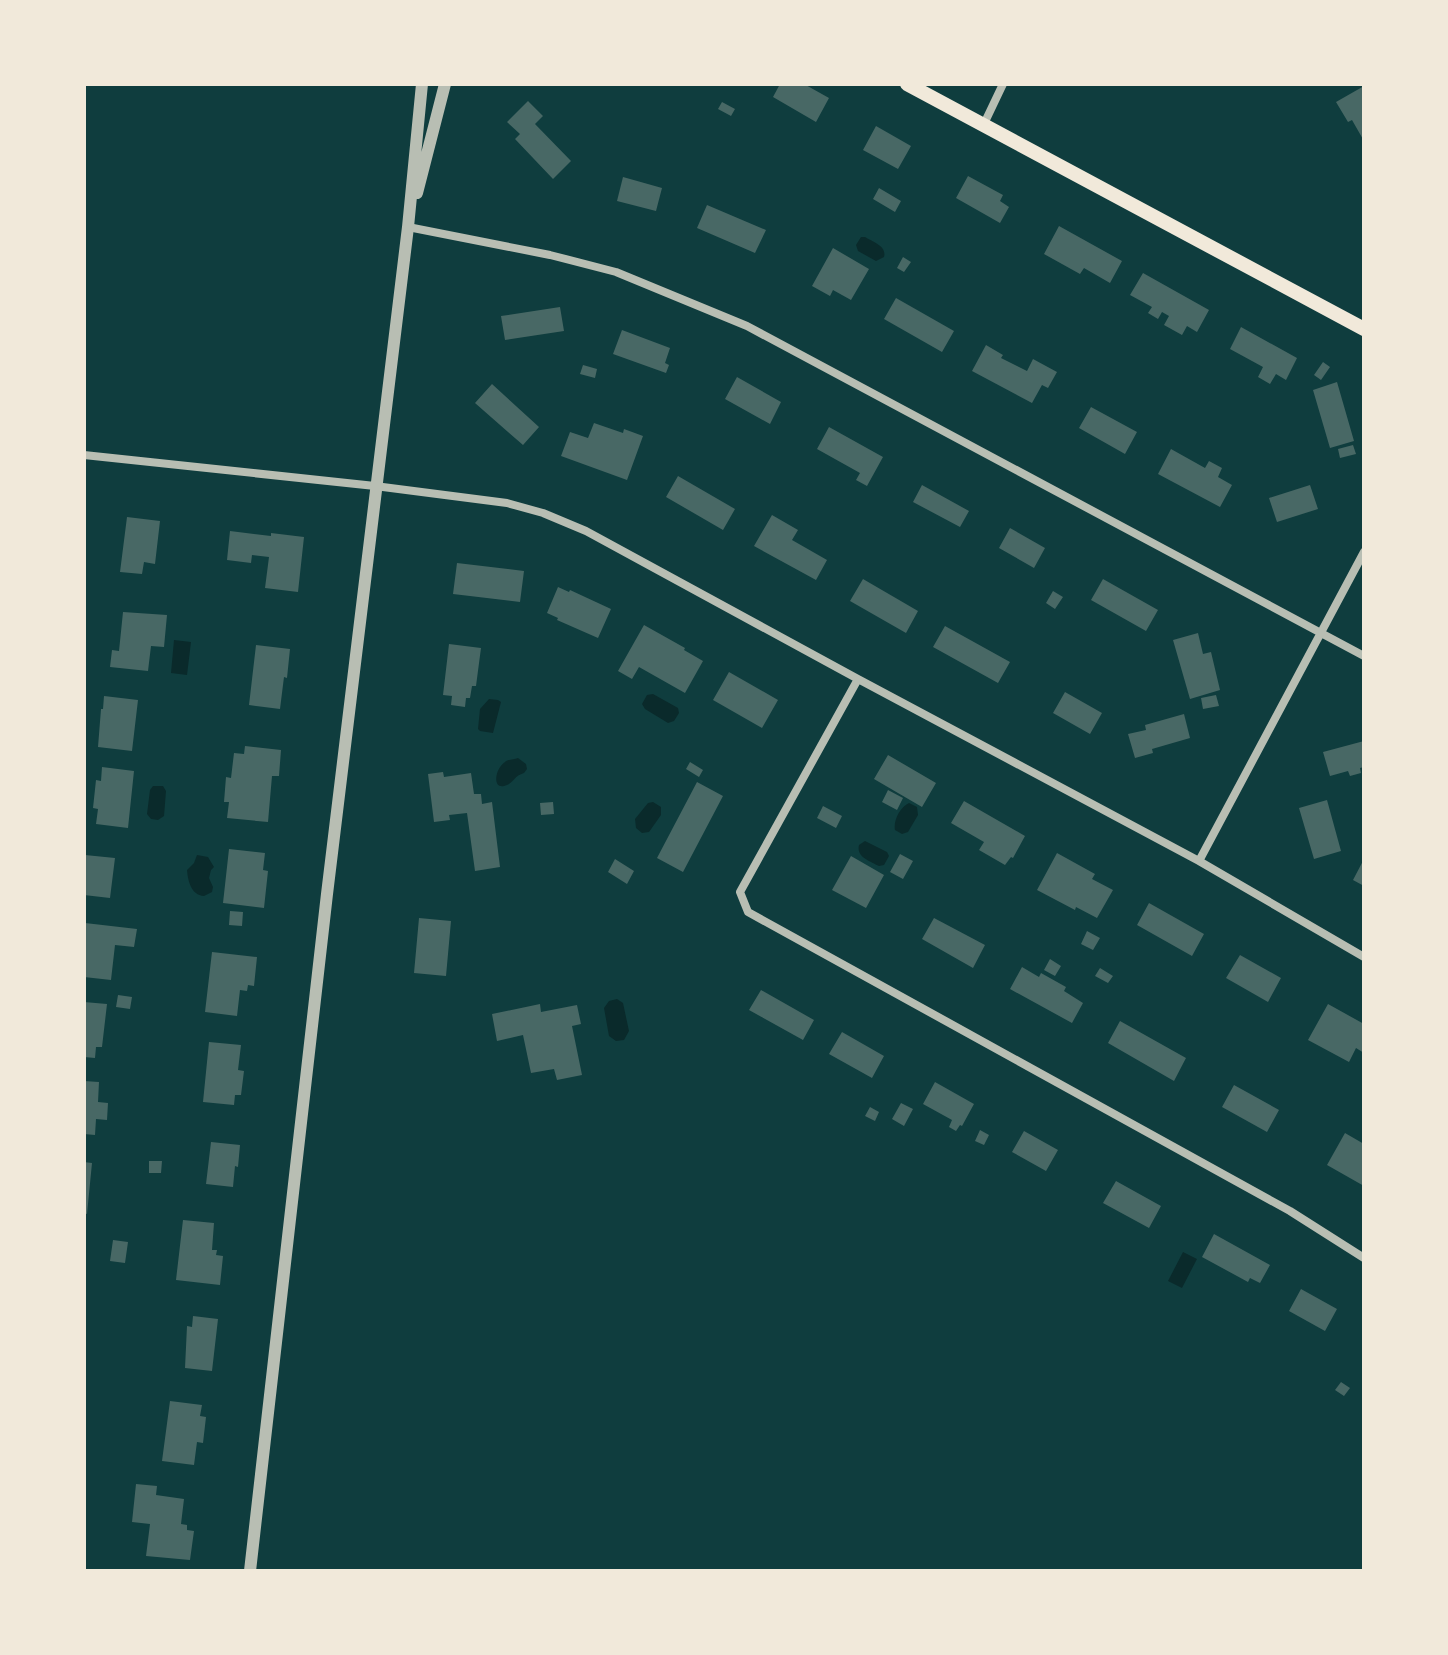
<svg xmlns="http://www.w3.org/2000/svg" width="1448" height="1655" font-family="Raleway,sans-serif">
  <style>
    .water { fill: #0a2a2b }
    .building { fill: #486865 }
    .lines { fill: none; stroke-linecap: round; stroke-linejoin: round }
    .minor { stroke: #b8beb3; stroke-width: 8 }
    .tertiary { stroke: #b8beb3; stroke-width: 12 }
    .secondary { stroke: #f1e9da; stroke-width: 14 }
  </style>
  <rect width="100%" height="100%" fill="#0f3d3e"/>
  <!-- water -->
  <path class="water" d="M861,237H865C873,242 887,246 884,257L876,261L858,251L856,245Z
    M174,640L191,642L187,675L171,673Z
    M653,694L678,708L679,713L674,721L668,723L645,709L642,704L647,695Z
    M489,699L498,700L501,702L493,733L480,731L478,729L480,709Z
    M518,758L526,764L527,769L524,773C514,776 514,782 507,785C491,792 495,768 505,762C508,759 514,760 518,758Z
    M153,786H163L166,791L164,816L158,820L151,819L147,814L150,790Z
    M653,802L661,807V815L649,832L642,833L636,828L635,819L648,803Z
    M909,803L917,807L918,815L908,832L902,834L895,830C893,821 900,807 909,803Z
    M865,841L887,852L889,856L884,865L879,866C870,861 856,857 859,845Z
    M197,855L208,857L214,867L211,870L209,878L213,887L212,892L204,896C191,895 188,881 187,870L194,863Z
    M617,999L623,1003L629,1031L624,1040L616,1041L609,1036L604,1008L609,1001Z
    M1183,1252L1197,1259L1182,1288L1168,1281Z"/>
  <!-- building -->
  <path class="building" d="M780,84H804L829,98L816,122L773,97Z
    M1364,86V141L1352,120L1348,122L1336,102Z
    M528,101L543,116L535,124L571,161L553,179L515,139L520,134L507,122Z
    M722,102L735,109L731,116L718,109Z
    M876,126L911,146L898,169L863,150Z
    M968,176L1003,195L1000,201L1009,207L1000,223L956,198Z
    M623,177L662,188L656,211L617,201Z
    M879,188L901,201L895,212L873,199Z
    M707,205L766,230L755,253L697,228Z
    M1059,226L1122,261L1110,283L1084,268L1080,274L1044,254Z
    M833,248L869,269L851,300L833,290L830,296L812,286Z
    M903,257L911,262L904,272L897,268Z
    M1143,273L1209,310L1197,332L1187,326L1182,335L1164,325L1169,316L1162,312L1158,319L1148,313L1152,307L1130,295Z
    M896,298L954,331L942,352L884,319Z
    M560,307L564,331L505,340L501,316Z
    M1241,327L1297,358L1286,380L1276,374L1270,384L1258,377L1263,367L1230,349Z
    M622,330L670,348L665,363L669,365L666,373L613,354Z
    M986,345L1003,355L1001,358L1027,371L1033,359L1057,372L1048,388L1042,385L1032,403L972,371Z
    M1323,362L1330,367L1321,380L1314,375Z
    M583,365L597,369L595,378L580,374Z
    M737,377L781,402L770,424L725,399Z
    M1337,382L1354,441L1330,448L1313,390Z
    M492,384L539,427L523,445L475,403Z
    M1091,407L1137,432L1125,454L1079,428Z
    M594,423L623,433L624,429L643,436L627,480L561,456L570,432L588,438Z
    M829,427L883,457L867,486L856,480L860,473L817,449Z
    M1353,445L1356,454L1340,458L1338,449Z
    M1171,449L1205,468L1209,461L1222,468L1218,477L1232,485L1220,507L1158,474Z
    M678,476L735,509L723,530L666,497Z
    M922,485L969,511L960,527L913,502Z
    M1310,485L1318,509L1277,522L1269,498Z
    M772,515L798,530L792,540L827,560L816,580L754,546Z
    M127,517L160,521L155,564L144,562L142,574L120,572Z
    M1010,528L1045,548L1034,568L999,548Z
    M230,531L271,536V533L304,537L298,592L265,588L269,557L252,555L251,563L227,560Z
    M457,563L524,571L520,602L453,594Z
    M863,579L918,611L906,633L850,601Z
    M1103,579L1158,610L1146,631L1091,600Z
    M558,587L569,592L570,590L611,609L598,638L557,620L558,618L547,613Z
    M1053,591L1063,597L1055,609L1046,603Z
    M123,612L167,615L164,647L151,646L148,671L110,667L112,650L119,651Z
    M644,625L685,648L684,650L703,661L685,693L639,667L632,679L618,671Z
    M945,626L1010,662L998,683L933,647Z
    M1198,633L1203,654L1211,652L1220,690L1190,699L1173,640Z
    M449,644L481,648L476,686H472L470,698H466L465,707L451,705L452,696L443,695Z
    M256,645L290,649L287,678L284,677L280,709L249,705Z
    M729,672L778,700L762,728L713,700Z
    M1065,692L1102,713L1090,734L1053,713Z
    M1216,695L1219,706L1203,709L1201,698Z
    M104,696L138,700L132,751L98,747L101,709H103Z
    M1184,714L1190,738L1152,749L1153,753L1135,758L1128,734L1146,730L1145,725Z
    M1364,741V767L1360,768L1361,773L1350,776L1348,771L1330,776L1323,752Z
    M245,746L281,750L279,776H272L268,822L227,818L229,802H224L226,777L231,778L234,753L244,754Z
    M888,755L936,783L922,807L874,779Z
    M690,762L703,770L699,777L686,769Z
    M102,767L134,771L128,828L96,824L98,809L93,808L96,780L101,781Z
    M443,772L444,777L471,773L474,794H481L482,804L492,802L500,867L475,871L467,813L449,815L450,820L434,822L428,774Z
    M697,782L723,796L683,872L657,858Z
    M888,790L903,798L897,810L882,802Z
    M1327,800L1341,851L1314,859L1299,808Z
    M964,801L1025,836L1013,858L1011,857L1005,865L979,850L984,842L951,823Z
    M553,802L554,814L541,815L540,803Z
    M823,806L842,816L836,828L817,818Z
    M229,849L265,853L263,870L268,871L264,908L223,903Z
    M1057,853L1095,874L1092,879L1113,890L1097,918L1076,907L1075,910L1037,890Z
    M900,854L913,861L903,879L890,872Z
    M85,855L115,858L110,898L84,895Z
    M851,856L884,875L866,908L832,890Z
    M615,859L634,871L627,884L608,872Z
    M1364,859V886L1353,880Z
    M1149,903L1204,934L1192,956L1137,925Z
    M230,911L243,912L242,926L229,925Z
    M419,918L451,921L446,976L414,973Z
    M934,918L985,945L973,968L922,939Z
    M85,923L137,929L134,947L115,945L111,980L84,977Z
    M1087,931L1100,938L1093,950L1081,944Z
    M212,952L257,957L254,986L248,985L247,991L240,990L237,1016L205,1012Z
    M1240,955L1281,978L1268,1002L1226,978Z
    M1050,959L1061,966L1055,976L1044,970Z
    M1022,967L1039,977L1041,973L1066,987L1064,991L1083,1003L1072,1023L1010,989Z
    M1100,968L1113,976L1108,983L1095,976Z
    M761,990L814,1020L803,1040L749,1010Z
    M118,995L132,997L130,1009L116,1007Z
    M84,1002L107,1004L102,1047H96L95,1058L84,1057Z
    M540,1004L541,1012L577,1005L581,1024L572,1026L582,1075L557,1080L554,1069L531,1073L523,1035L497,1041L492,1014Z
    M1328,1004L1364,1024V1053L1356,1048L1349,1062L1308,1040Z
    M1120,1021L1186,1058L1174,1081L1108,1043Z
    M842,1032L884,1056L872,1078L829,1054Z
    M209,1042L241,1045L238,1070L244,1071L241,1095H235L234,1105L203,1102Z
    M84,1081L99,1082L98,1102L108,1103L107,1120L96,1119L95,1135L84,1134Z
    M935,1082L974,1104L962,1126L960,1125L956,1131L949,1127L952,1120L923,1104Z
    M1234,1085L1279,1110L1267,1132L1222,1107Z
    M901,1103L913,1109L904,1126L892,1119Z
    M870,1107L879,1112L875,1121L865,1116Z
    M980,1130L989,1135L984,1145L975,1141Z
    M1024,1131L1058,1150L1046,1171L1012,1152Z
    M1345,1133L1364,1144V1186L1327,1165Z
    M211,1142L240,1145L238,1167L235,1166L233,1187L206,1184Z
    M149,1161H162L161,1173H149Z
    M84,1162L92,1163L87,1214L84,1213Z
    M1116,1181L1161,1206L1149,1228L1103,1203Z
    M183,1220L214,1223L212,1250H217L216,1255L223,1256L220,1285L176,1280Z
    M1214,1234L1270,1265L1260,1283L1250,1278L1248,1282L1202,1257Z
    M113,1240L128,1242L125,1263L110,1261Z
    M1301,1289L1337,1309L1325,1331L1289,1311Z
    M193,1316L218,1319L212,1371L185,1368L187,1326L192,1327Z
    M1341,1382L1350,1388L1344,1396L1335,1390Z
    M170,1401L202,1405L200,1416L206,1417L203,1443L197,1442L194,1465L162,1461Z
    M136,1484L157,1486L156,1495L184,1499L181,1524L187,1525V1530L194,1531L190,1560L146,1556L150,1524L132,1522Z"/>
  <g class="lines">
    <!-- minor -->
    <path class="minor" d="M983,126L1003,84
      M408,227L550,255L616,272L747,326L1364,656
      M84,455L375,486L507,503L543,513L586,531L858,679L1199,861L1364,957
      M858,679L740,892L748,912L1290,1211L1364,1258
      M1199,861L1364,552"/>
    <!-- tertiary -->
    <path class="tertiary" d="M417,193L445,84
      M250,1571L327,894L408,227L422,84"/>
    <!-- secondary -->
    <path class="secondary" d="M907,84L1364,329"/>
  </g>
  <!-- border -->
  <rect width="1448" height="1655" fill="none" stroke="#f1e9da" stroke-width="172"/>
</svg>
